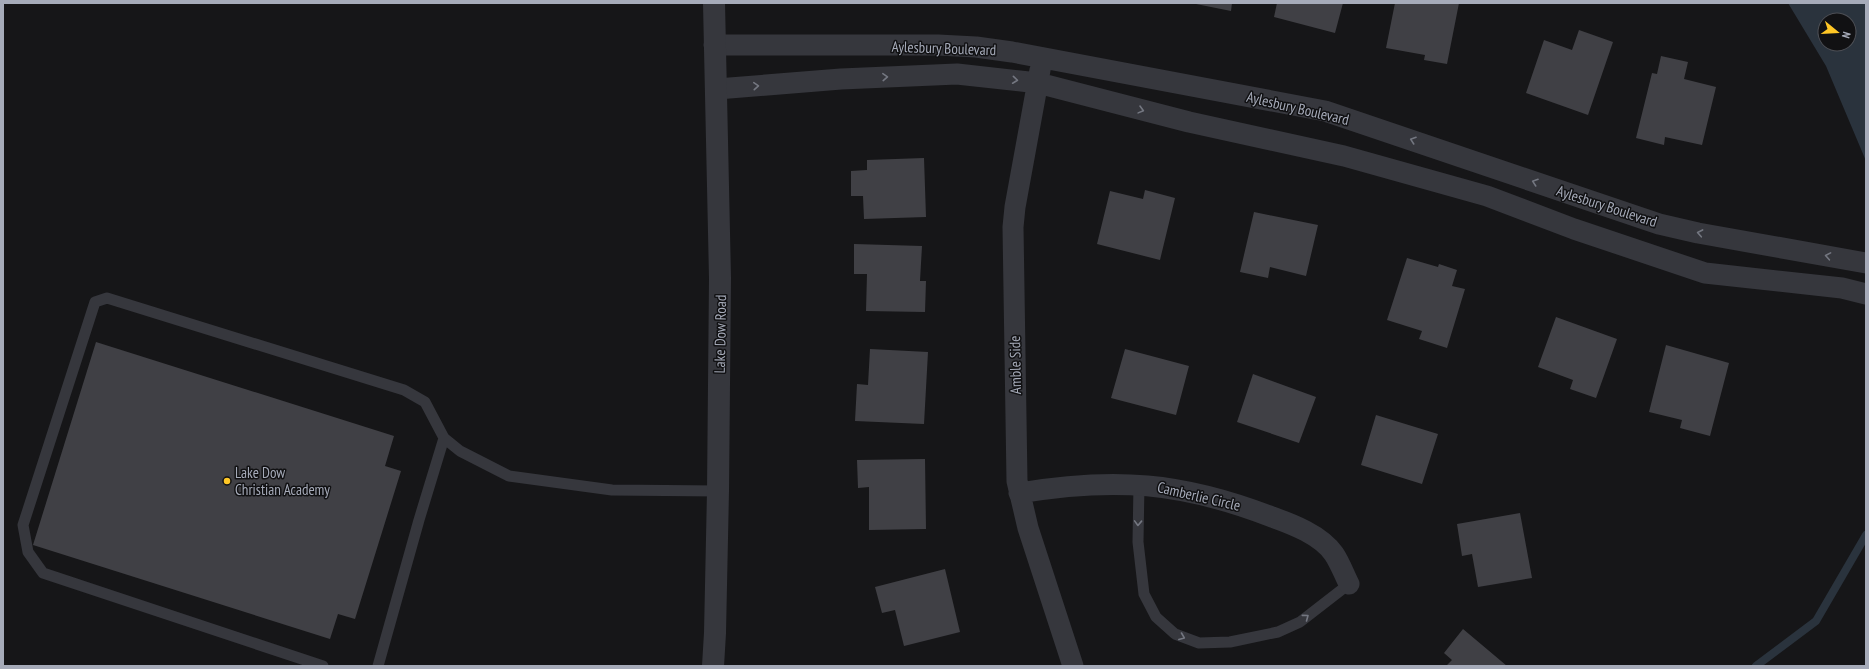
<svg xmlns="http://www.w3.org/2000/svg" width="1869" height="669" font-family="'PT Sans Narrow',sans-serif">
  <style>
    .water { fill: #2a333d; fill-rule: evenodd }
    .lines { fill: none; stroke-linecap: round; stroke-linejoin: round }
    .stream { stroke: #2a333d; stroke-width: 8 }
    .building { fill: #404045 }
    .service { stroke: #36373d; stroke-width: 11 }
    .minor { stroke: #36373d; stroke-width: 21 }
    .tertiary { stroke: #36373d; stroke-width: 22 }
    .oneway { stroke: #747781 }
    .poi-dot { fill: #ffc726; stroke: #111113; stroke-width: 1.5 }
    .labels { text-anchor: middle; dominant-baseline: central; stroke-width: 3; stroke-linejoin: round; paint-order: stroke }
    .street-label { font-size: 15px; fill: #a6abb9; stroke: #111113 }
    .poi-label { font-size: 15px; fill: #a6abb9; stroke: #111113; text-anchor: start }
  </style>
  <rect width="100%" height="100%" fill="#161618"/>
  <!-- water -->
  <path class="water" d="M1788,3H1866V161L1826,66ZM1825,20H1849V44H1825Z"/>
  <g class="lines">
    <!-- stream -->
    <path class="stream" d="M1756,666L1816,621L1866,535"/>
  </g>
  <!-- building -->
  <path class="building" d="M1191,3H1232L1231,11Z
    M1277,3H1343L1335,33L1274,17Z
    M1395,3H1459L1447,64L1424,60L1425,55L1386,48Z
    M1579,30L1613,42L1588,115L1526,93L1544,40L1572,50Z
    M1661,56L1688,62L1684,79L1716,87L1702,145L1665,137L1664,145L1636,138L1652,73L1657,74Z
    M924,158L926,217L864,219L863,196H851V171L867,170V160Z
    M1145,190L1175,198L1160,260L1097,244L1110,191L1143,199Z
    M1254,212L1318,225L1306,276L1270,267L1268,278L1240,272Z
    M854,244L922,246L920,281H926L925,312L866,311L867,274H854Z
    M1407,258L1438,267L1439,264L1457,270L1452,286L1465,289L1447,348L1419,339L1422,331L1387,320Z
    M1556,317L1617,339L1596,398L1570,389L1573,380L1538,367Z
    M96,342L394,436L385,466L401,471L355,619L338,614L330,639L33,545Z
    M1666,345L1729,363L1710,436L1680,428L1682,420L1649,412Z
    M870,349L928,352L924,424L855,421L857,384L868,385Z
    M1125,349L1189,366L1176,415L1111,398Z
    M1253,374L1316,397L1299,443L1237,422Z
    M1376,415L1438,434L1422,484L1361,465Z
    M925,459L926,529L869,530V487L858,488L857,460Z
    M1520,513L1532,578L1478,587L1472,554L1462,556L1457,524Z
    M945,569L960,632L904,646L895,610L882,613L875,587Z
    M1463,629L1507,666H1446L1452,660L1444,653Z"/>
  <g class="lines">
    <!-- service -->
    <path class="service" d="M1139,484L1138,542L1144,594L1156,617L1175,634L1199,643L1230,642L1278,632L1300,622L1349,584
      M323,666L43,573L28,552L23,525L95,302L107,298L404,390L425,402L444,438L460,451L509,476L612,490L718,491
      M378,666L419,520L444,438"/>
    <!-- minor -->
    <path class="minor" d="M714,45H938L976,47L1012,52L1325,111L1659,224L1698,233L1866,263
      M1040,70L1015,207L1013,227L1017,481L1028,528L1073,666
      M717,89L841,79L957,74L1038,83L1189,122L1344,156L1487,196L1574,229L1705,273L1842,288L1866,294
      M1019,493C1114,477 1182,482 1272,517C1292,524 1321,535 1334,554C1340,563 1344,574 1349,584"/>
    <!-- tertiary -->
    <path class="tertiary" d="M713,666L715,633L718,491L720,278L714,3"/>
  </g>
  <!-- one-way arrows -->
  <defs><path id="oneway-chevron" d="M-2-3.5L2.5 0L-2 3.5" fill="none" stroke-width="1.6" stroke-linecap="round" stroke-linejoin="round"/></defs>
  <g class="oneway">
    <use href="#oneway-chevron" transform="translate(885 77) rotate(-3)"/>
    <use href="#oneway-chevron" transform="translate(1015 80) rotate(6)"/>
    <use href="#oneway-chevron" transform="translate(756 86) rotate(-4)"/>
    <use href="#oneway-chevron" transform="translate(1141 110) rotate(15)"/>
    <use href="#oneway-chevron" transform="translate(1413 140) rotate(-161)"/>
    <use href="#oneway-chevron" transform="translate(1535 182) rotate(-161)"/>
    <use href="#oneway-chevron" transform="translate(1700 233) rotate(-169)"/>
    <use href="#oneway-chevron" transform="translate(1828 256) rotate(-170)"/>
    <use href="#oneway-chevron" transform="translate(1138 523) rotate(92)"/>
    <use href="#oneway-chevron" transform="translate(1306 617) rotate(-37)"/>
    <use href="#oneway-chevron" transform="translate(1182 637) rotate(22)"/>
  </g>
  <!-- markers -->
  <circle class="poi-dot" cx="227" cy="481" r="4"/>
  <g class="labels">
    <!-- street labels -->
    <g class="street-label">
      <text transform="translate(944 48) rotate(2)">Aylesbury Boulevard</text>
      <text transform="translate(1298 108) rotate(13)">Aylesbury Boulevard</text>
      <text transform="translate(1607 206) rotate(18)">Aylesbury Boulevard</text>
      <text transform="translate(720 334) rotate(-89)">Lake Dow Road</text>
      <text transform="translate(1015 365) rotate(-91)">Amble Side</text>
      <text transform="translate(1199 496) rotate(13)">Camberlie Circle</text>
    </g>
    <!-- poi labels -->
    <g class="poi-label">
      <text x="235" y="472">Lake Dow<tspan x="235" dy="17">Christian Academy</tspan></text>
    </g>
  </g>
  <!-- border -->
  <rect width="1869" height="669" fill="none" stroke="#a6abb9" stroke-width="8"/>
  <!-- north arrow -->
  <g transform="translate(1837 32) rotate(108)"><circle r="19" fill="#111113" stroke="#4d4f55"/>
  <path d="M0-3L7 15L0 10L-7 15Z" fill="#ffc726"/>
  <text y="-6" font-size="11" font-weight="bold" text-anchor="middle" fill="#a6abb9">N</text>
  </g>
</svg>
